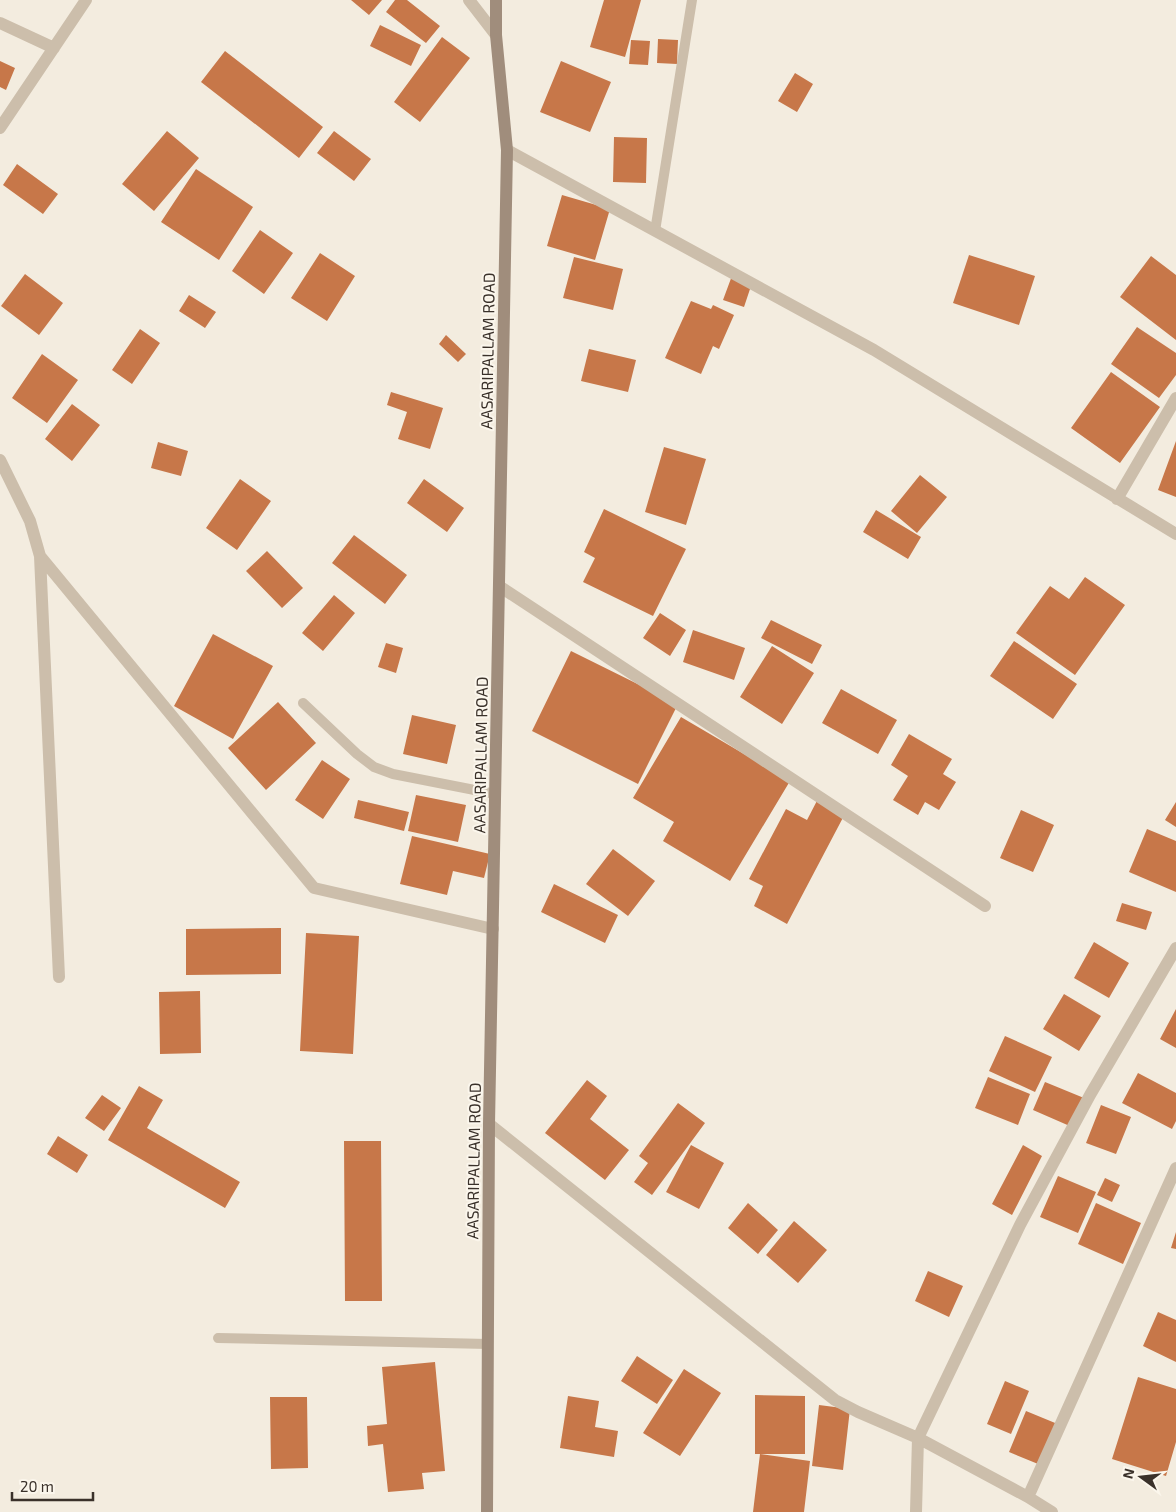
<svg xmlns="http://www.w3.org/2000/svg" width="1176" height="1512" font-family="'Exo 2',sans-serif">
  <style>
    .building { fill: #c77749 }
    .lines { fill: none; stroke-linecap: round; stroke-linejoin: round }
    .service { stroke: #ccbeab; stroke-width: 10 }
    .minor { stroke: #ccbeab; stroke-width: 12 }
    .tertiary { stroke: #ccbeab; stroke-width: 12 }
    .secondary { stroke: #a08d7c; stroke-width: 12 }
    .labels { text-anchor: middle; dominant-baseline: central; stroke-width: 4; stroke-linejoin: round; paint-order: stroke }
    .street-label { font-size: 16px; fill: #3a312a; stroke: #fbf6ec }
  </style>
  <rect width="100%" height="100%" fill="#f3ecdf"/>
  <!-- building -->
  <path class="building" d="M351,0H382L369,15Z
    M395,0H407L440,26L426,43L386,12Z
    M604,0H641L625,57L590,47Z
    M380,25L421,45L411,66L370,46Z
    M442,37L470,58L420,122L394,102Z
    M658,39L678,40L677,64L657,63Z
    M631,40L650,41L648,65L629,64Z
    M225,51L323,127L299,158L201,82Z
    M0,61L15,68L6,90L0,87Z
    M561,61L611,82L590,132L540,112Z
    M795,73L813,84L797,112L778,101Z
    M167,131L199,158L154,211L122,184Z
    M334,131L371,159L354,181L317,153Z
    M614,137L647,138L646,183L613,182Z
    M17,164L58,194L43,214L3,185Z
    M196,169L253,207L219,260L161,222Z
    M562,195L610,209L595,260L547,246Z
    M260,230L293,253L264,294L232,271Z
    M320,253L355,276L327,321L291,298Z
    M969,255L1035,276L1019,325L953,303Z
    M1151,256L1176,275V340L1120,297Z
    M574,257L623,269L613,310L563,298Z
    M733,273L753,280L744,307L723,300Z
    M25,274L63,303L39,335L1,306Z
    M189,295L216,312L205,328L179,311Z
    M691,301L711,309L713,305L734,315L719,349L713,346L701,374L665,358Z
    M1137,327L1176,353V375L1159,398L1111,364Z
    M140,329L160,343L132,384L112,370Z
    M446,335L466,354L458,362L439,344Z
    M589,349L636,360L628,392L581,381Z
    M42,354L78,380L47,423L12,398Z
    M1111,372L1160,407L1120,463L1071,428Z
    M391,392L443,408L430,449L398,439L407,412L387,405Z
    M72,404L100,425L72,461L45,439Z
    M1176,441V497L1158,490Z
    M158,442L188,451L181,476L151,468Z
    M664,447L706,459L686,525L645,512Z
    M920,475L947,497L917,533L891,511Z
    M240,479L271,501L237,550L206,528Z
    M424,479L464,508L447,532L407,503Z
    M604,509L686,549L653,616L583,582L595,558L584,552Z
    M876,510L921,537L908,559L863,532Z
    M354,535L407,575L385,604L332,563Z
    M267,551L303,588L282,608L246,571Z
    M1085,577L1125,605L1075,675L1016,633L1050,586L1069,599Z
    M334,595L355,613L323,651L302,633Z
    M660,613L686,630L670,656L643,638Z
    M771,620L822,645L812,664L761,638Z
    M693,630L745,648L734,680L683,662Z
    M213,634L273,666L233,739L174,706Z
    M1014,641L1077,684L1053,719L990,676Z
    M386,643L403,648L396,673L378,667Z
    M772,646L814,673L782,724L740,697Z
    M571,651L678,704L638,784L532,731Z
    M841,689L897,720L878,754L822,723Z
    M278,702L316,743L266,790L228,748Z
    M412,715L456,725L447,764L403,754Z
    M681,717L790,781L730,881L663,841L674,822L633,798Z
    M909,734L952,759L943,774L956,782L939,810L925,802L918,815L893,800L908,776L891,765Z
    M322,760L350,779L323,819L295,800Z
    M416,795L466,805L458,842L408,831Z
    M820,795L847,810L787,924L754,906L763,886L749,879L786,809L807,820Z
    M358,800L409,812L404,831L354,818Z
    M1176,802V827L1165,820Z
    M1021,810L1054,825L1033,872L1000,858Z
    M1147,829L1176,841V892L1129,872Z
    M412,836L490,854L484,878L453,871L447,895L400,884Z
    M613,849L655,881L628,916L586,884Z
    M554,884L618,915L605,943L541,912Z
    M1122,903L1152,912L1146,930L1116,921Z
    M281,928V974L186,975V929Z
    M306,933L359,936L353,1054L300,1051Z
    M1094,942L1129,963L1109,998L1074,978Z
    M200,991L201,1053L160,1054L159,992Z
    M1064,994L1101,1016L1079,1051L1043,1029Z
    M1176,1009V1048L1160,1039Z
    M1005,1036L1052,1057L1035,1092L989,1071Z
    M1138,1073L1176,1093V1121L1172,1129L1122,1103Z
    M988,1077L1030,1094L1018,1125L975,1108Z
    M587,1080L607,1096L590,1119L629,1150L605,1180L545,1133Z
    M1045,1082L1084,1098L1072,1127L1033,1110Z
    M139,1086L163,1100L147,1128L240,1182L225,1208L108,1140Z
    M102,1095L121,1108L104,1131L85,1118Z
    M678,1103L705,1123L652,1195L634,1182L648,1163L639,1156Z
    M1101,1105L1131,1117L1116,1154L1086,1143Z
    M58,1136L88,1155L77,1173L47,1154Z
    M344,1141H381L382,1301H345Z
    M691,1145L724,1163L699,1209L666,1192Z
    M1023,1145L1042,1156L1012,1215L992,1204Z
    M1058,1176L1096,1192L1078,1233L1040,1217Z
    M1105,1178L1120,1185L1112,1202L1097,1195Z
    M748,1203L778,1230L758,1254L728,1228Z
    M1096,1203L1141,1223L1123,1264L1078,1244Z
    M794,1221L827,1250L798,1283L766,1255Z
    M1176,1232V1249L1171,1248Z
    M928,1271L963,1286L949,1317L915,1301Z
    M1158,1312L1176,1320V1362L1143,1346Z
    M637,1356L673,1380L657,1404L621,1381Z
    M435,1362L445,1471L422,1473L424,1489L388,1492L383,1444L368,1446L367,1426L387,1424L382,1367Z
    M684,1369L721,1393L680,1456L643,1433Z
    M1138,1377L1176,1389V1442L1166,1476L1112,1459Z
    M1005,1381L1029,1391L1011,1434L987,1424Z
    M755,1395L805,1396V1454H755Z
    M568,1396L599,1401L595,1427L618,1431L614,1457L560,1448Z
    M270,1397H307L308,1468L271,1469Z
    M819,1405L850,1409L843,1470L812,1466Z
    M1026,1411L1060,1425L1043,1466L1009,1452Z
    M760,1454L810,1461L804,1512H753Z"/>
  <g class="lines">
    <!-- service -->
    <path class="service" d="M655,231L692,0
      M303,703L357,754L374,767L393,774L495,794
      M218,1338L488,1344"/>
    <!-- minor -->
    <path class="minor" d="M0,23L54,48
      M0,128L86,0
      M507,150L874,350L1176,534
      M0,460L30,521L40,556L59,977
      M1117,499L1176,398
      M40,556L314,888L493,929
      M499,586L985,906
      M489,1124L835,1400L858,1412L918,1438L1028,1497L1052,1512
      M1028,1497L1176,1168
      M916,1512L918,1438L1020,1225L1090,1095L1176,948"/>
    <!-- tertiary -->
    <path class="tertiary" d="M469,0L496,35"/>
    <!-- secondary -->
    <path class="secondary" d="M487,1512L489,1124L507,150L496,35V0"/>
  </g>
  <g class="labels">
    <!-- street labels -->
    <g class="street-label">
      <text transform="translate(487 351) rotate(-89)">AASARIPALLAM ROAD</text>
      <text transform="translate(480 755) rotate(-89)">AASARIPALLAM ROAD</text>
      <text transform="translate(473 1161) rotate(-89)">AASARIPALLAM ROAD</text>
    </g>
  </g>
  <!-- north arrow -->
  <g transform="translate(1141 1477) rotate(285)" stroke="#fbf6ec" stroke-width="4" paint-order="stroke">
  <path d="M0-4L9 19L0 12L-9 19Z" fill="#3a312a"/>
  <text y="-8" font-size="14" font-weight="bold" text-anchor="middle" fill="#3a312a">N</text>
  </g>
  <!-- scale -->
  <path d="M12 1492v8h81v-8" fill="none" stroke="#3a312a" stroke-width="2.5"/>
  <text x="20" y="1492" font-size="15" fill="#3a312a" stroke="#fbf6ec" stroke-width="4" paint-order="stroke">20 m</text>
</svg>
